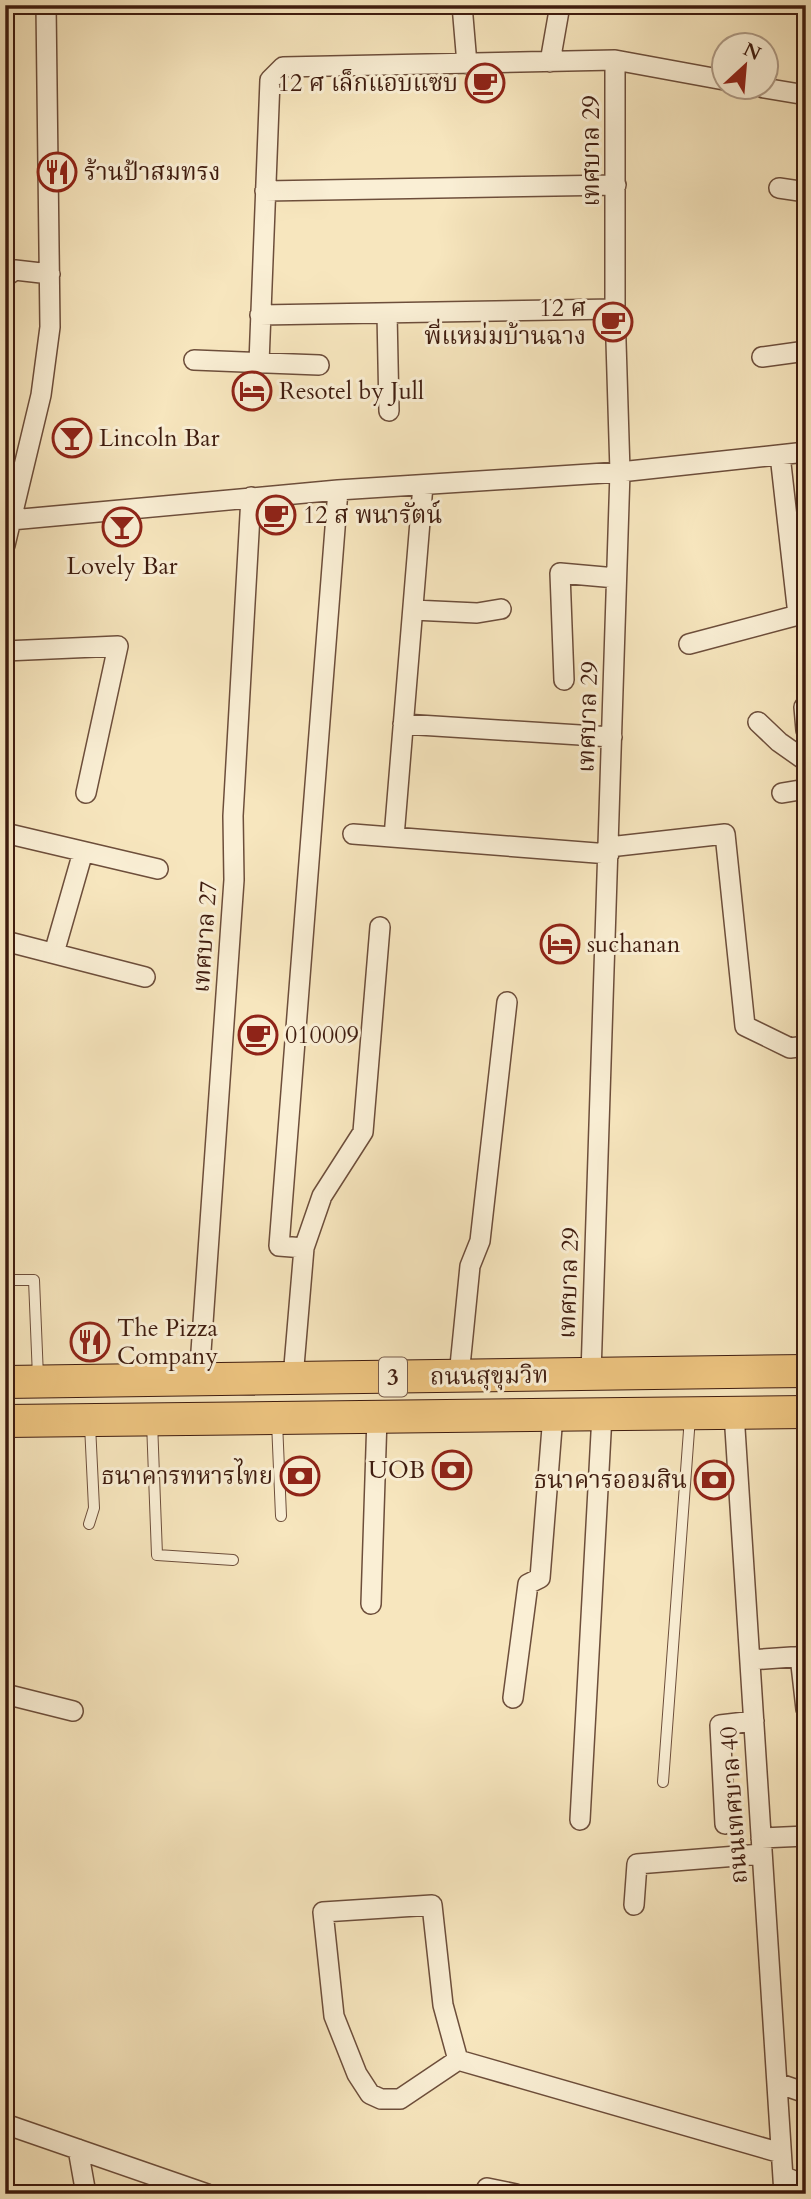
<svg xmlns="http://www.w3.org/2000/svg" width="811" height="2199" font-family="Cardo,'Noto Serif Thai',serif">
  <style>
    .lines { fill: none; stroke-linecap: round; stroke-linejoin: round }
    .service-casing { stroke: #6d4e3b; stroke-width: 12 }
    .minor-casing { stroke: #6d4e3b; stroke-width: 22 }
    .trunk-casing { stroke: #3f1c0f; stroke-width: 34 }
    .service { stroke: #faefd5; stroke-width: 10 }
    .minor { stroke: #faefd5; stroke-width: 19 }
    .trunk { stroke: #ecc37f; stroke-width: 32 }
    .labels { text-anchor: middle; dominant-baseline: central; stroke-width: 6; stroke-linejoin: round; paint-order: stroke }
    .shield { fill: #faefd5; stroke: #775b4a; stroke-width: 2 }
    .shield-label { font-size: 23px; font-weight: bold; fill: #3f1c0f }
    .poi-label { font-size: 24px; fill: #3f1c0f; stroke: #faefd5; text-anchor: start }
    .street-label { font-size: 24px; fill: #3f1c0f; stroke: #faefd5 }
  </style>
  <rect width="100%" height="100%" fill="#f7e6be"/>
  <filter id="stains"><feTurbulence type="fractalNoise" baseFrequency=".00286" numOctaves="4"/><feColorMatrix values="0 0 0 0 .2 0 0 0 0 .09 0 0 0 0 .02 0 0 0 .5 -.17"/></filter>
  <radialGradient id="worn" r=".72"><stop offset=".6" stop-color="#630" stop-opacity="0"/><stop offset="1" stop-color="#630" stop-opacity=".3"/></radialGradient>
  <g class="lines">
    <defs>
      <path id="service" d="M5,1280H34L38,1377
        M152,1422L157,1555L233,1560
        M277,1422L281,1516
        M89,1524L94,1508L90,1425
        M663,1782L690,1417"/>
      <path id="minor" d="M462,5L467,64
        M550,62L560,5
        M764,88L806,95
        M779,188L806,192
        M265,191L616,185
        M5,277L15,270L50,274
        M387,313L389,411
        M260,315L615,309
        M762,357L806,351
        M194,360L319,365
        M259,363L270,80L283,67L615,60L724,80
        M11,520L338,490L620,472L806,452
        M5,545L41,395L50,327L46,5
        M413,610L477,613L501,609
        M689,644L798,615L780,455
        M5,651L118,646L86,793
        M564,680L560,573L616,578
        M804,707L806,730
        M758,722L779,742L806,761
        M403,724L612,737
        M782,793L806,789
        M5,833L158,869
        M353,834L609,854
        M394,837L423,485
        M609,847L725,834L745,1026L790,1048L806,1046
        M5,941L145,977
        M54,953L83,852
        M304,1248L279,1246L338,490
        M591,1374L620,472L615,309V60
        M459,1376L470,1266L480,1241L507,1002
        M293,1378L304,1248L322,1196L363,1132L380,927
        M199,1380L234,880L233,816L251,497
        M734,1413L784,2194
        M371,1604L377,1417
        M800,1656L806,1709
        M750,1660L806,1656
        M5,1694L73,1711
        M513,1698L528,1584L540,1578L553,1415
        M580,1820L602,1415
        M725,1824L720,1725L754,1721
        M761,1838L806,1836
        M432,1905L443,2005L458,2060L400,2099H381L370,2094L357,2074L334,2016L323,1912Z
        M634,1905L637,1864L762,1854
        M458,2060L781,2153
        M777,2083L806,2093
        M5,2124L207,2194
        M78,2149L86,2194
        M783,2176L806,2186
        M484,2194L487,2188L516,2194"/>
      <path id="trunk" d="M5,1382L806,1371
        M5,1421L806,1412"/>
    </defs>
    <!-- service casing -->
    <use href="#service" class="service-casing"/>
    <!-- minor casing -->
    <use href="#minor" class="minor-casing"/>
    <!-- trunk casing -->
    <use href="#trunk" class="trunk-casing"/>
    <!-- service -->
    <use href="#service" class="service"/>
    <!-- minor -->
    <use href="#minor" class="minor"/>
    <!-- trunk -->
    <use href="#trunk" class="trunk"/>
  </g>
  <!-- icons -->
  <defs>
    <symbol id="cafe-ring" viewBox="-11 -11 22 22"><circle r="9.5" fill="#faefd5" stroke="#8f2418" stroke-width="1.5"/><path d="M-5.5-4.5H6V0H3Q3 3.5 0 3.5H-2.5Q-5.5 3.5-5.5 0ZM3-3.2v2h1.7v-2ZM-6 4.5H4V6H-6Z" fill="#8f2418"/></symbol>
    <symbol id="restaurant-ring" viewBox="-11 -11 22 22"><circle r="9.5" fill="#faefd5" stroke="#8f2418" stroke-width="1.5"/><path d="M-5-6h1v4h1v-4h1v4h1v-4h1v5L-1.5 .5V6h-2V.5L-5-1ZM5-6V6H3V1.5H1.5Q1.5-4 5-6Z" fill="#8f2418"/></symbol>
    <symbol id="hotel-ring" viewBox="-11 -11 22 22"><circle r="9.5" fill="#faefd5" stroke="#8f2418" stroke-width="1.5"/><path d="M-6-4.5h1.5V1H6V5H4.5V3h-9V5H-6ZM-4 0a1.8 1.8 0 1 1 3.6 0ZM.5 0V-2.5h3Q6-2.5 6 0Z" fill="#8f2418"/></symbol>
    <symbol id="bar-ring" viewBox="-11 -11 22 22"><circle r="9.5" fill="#faefd5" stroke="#8f2418" stroke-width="1.5"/><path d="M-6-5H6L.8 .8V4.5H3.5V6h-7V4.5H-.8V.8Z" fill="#8f2418"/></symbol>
    <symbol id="bank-ring" viewBox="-11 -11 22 22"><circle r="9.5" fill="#faefd5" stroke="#8f2418" stroke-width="1.5"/><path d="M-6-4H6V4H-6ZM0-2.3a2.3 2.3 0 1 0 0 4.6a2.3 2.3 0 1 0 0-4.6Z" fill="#8f2418"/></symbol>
  </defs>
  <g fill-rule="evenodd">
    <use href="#cafe-ring" x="463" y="61" width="44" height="44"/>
    <use href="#restaurant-ring" x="35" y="150" width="44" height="44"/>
    <use href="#cafe-ring" x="591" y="300" width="44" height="44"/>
    <use href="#hotel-ring" x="230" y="369" width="44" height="44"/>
    <use href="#bar-ring" x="50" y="416" width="44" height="44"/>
    <use href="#cafe-ring" x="254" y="493" width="44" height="44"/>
    <use href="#bar-ring" x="100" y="505" width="44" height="44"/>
    <use href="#hotel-ring" x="538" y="922" width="44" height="44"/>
    <use href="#cafe-ring" x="236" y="1013" width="44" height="44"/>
    <use href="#restaurant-ring" x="68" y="1320" width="44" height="44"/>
    <use href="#bank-ring" x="430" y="1448" width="44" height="44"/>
    <use href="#bank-ring" x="278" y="1454" width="44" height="44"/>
    <use href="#bank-ring" x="692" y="1458" width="44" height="44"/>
  </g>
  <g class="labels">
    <!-- shield labels -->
    <rect class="shield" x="379" y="1357.5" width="28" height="39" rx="5"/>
    <g class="shield-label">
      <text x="393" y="1377">3</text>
    </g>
    <!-- poi labels -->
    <g class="poi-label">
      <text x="458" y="83" text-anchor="end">12 ศ เล็กแอบแซบ</text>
      <text x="84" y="172">ร้านป้าสมทรง</text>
      <text x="586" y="308" text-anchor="end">12 ศ<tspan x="586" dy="28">พี่แหม่มบ้านฉาง</tspan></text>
      <text x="279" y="391">Resotel by Jull</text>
      <text x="99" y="438">Lincoln Bar</text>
      <text x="303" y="515">12 ส พนารัตน์</text>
      <text x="122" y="566" text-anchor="middle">Lovely Bar</text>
      <text x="587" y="944">suchanan</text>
      <text x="285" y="1035">010009</text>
      <text x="117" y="1328">The Pizza<tspan x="117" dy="28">Company</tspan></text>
      <text x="425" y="1470" text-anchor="end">UOB</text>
      <text x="273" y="1476" text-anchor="end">ธนาคารทหารไทย</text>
      <text x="687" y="1480" text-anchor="end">ธนาคารออมสิน</text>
    </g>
    <!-- street labels -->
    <g class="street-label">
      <text transform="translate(591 151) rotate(-90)">เทศบาล 29</text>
      <text transform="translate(588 717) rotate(-88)">เทศบาล 29</text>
      <text transform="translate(205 937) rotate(-86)">เทศบาล 27</text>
      <text transform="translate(569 1283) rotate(-88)">เทศบาล 29</text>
      <text transform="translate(489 1376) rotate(-1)">ถนนสุขุมวิท</text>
      <text transform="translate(734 1805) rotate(-94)">ถนนเทศบาล 40</text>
    </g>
  </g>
  <!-- margin -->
  <rect width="811" height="2199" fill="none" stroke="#f7e6be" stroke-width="28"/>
  <rect x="7" y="7" width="797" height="2185" fill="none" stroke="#3f1c0f" stroke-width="3.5"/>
  <rect x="14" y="14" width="783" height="2171" fill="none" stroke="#3f1c0f" stroke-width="2"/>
  <!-- north arrow -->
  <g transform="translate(745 66) rotate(26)"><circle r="33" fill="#faefd5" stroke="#af9b86" stroke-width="2"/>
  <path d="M0-5L12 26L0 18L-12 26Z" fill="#8f2418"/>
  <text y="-10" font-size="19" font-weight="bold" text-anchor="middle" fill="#3f1c0f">N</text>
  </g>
  <rect width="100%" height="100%" filter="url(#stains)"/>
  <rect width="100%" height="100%" fill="url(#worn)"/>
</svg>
